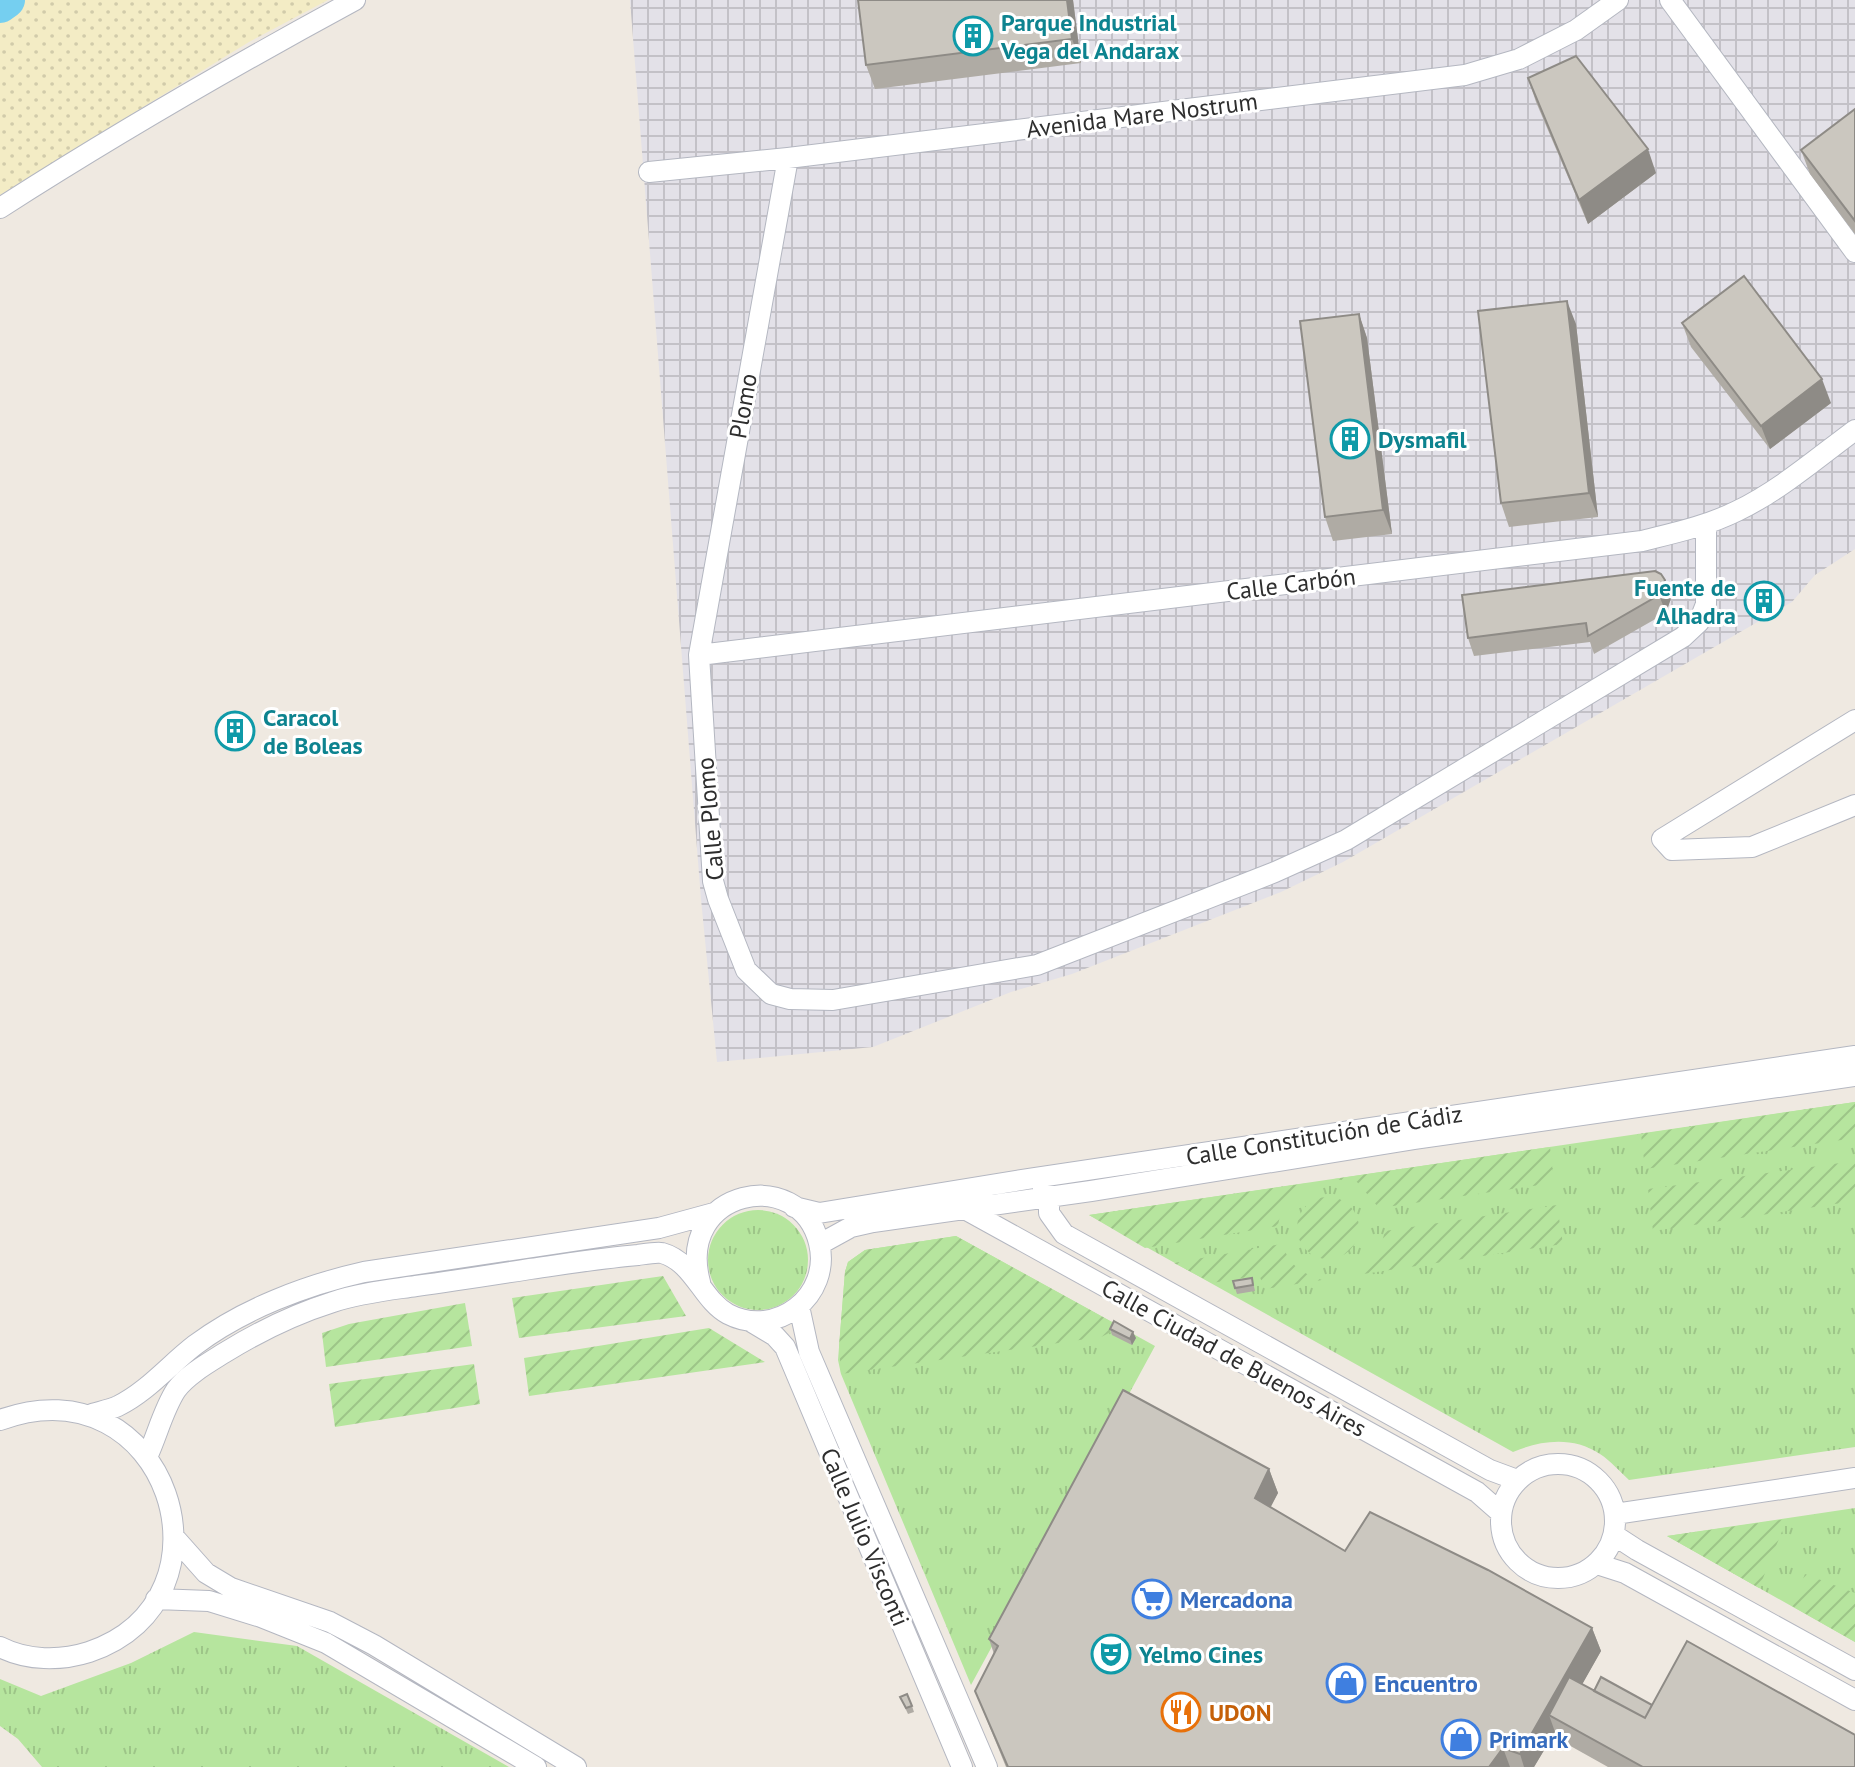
<svg xmlns="http://www.w3.org/2000/svg" width="1855" height="1767" font-family="'PT Sans',sans-serif">
  <style>
    .industrial { fill: url(#industrial-grid) }
    .grass { fill: url(#grass-tufts) }
    .sand { fill: url(#sand-dots) }
    .garden { fill: url(#garden-furrows) }
    .lines { fill: none; stroke-linecap: round; stroke-linejoin: round }
    .river { stroke: #75cff0; stroke-width: 36 }
    .minor-casing { stroke: #b4b7c1; stroke-width: 22 }
    .minor { stroke: #fff; stroke-width: 20 }
    .wall { fill: #afaba4 }
    .shaded-wall { fill: #8e8b86 }
    .building { fill: #cbc7bf; stroke: #8e8b86; stroke-width: 2 }
    .labels { text-anchor: middle; dominant-baseline: central; stroke-width: 6; stroke-linejoin: round; paint-order: stroke }
    .culture-label { font-size: 24px; font-weight: bold; fill: #0d838f; stroke: #fff; text-anchor: start }
    .street-label { font-size: 24px; fill: #2e2e2e; stroke: #fff }
    .shop-label { font-size: 24px; font-weight: bold; fill: #366cbe; stroke: #fff; text-anchor: start }
    .food-label { font-size: 24px; font-weight: bold; fill: #c56008; stroke: #fff; text-anchor: start }
  </style>
  <defs>
    <pattern id="industrial-grid" width="8" height="8" patternUnits="userSpaceOnUse" patternTransform="scale(2)"><rect width="8" height="8" fill="#e3e1e8"/><path d="M0 4h8M4 0v8" fill="none" stroke="#c3c1c7"/></pattern>
    <pattern id="grass-tufts" width="24" height="20" patternUnits="userSpaceOnUse" patternTransform="scale(2)"><rect width="24" height="20" fill="#b6e59e"/><path d="M3 7l-1-3M5 7V3M7 7l1-3M15 17l-1-3M17 17v-4M19 17l1-3" fill="none" stroke="#9dc588"/></pattern>
    <pattern id="sand-dots" width="8" height="8" patternUnits="userSpaceOnUse" patternTransform="scale(2)"><rect width="8" height="8" fill="#f3ecc5"/><path d="M2 2h.1M6 6h.1" fill="none" stroke="#d1cbaa" stroke-width="1.8" stroke-linecap="round"/></pattern>
    <pattern id="garden-furrows" width="10" height="10" patternUnits="userSpaceOnUse" patternTransform="scale(2)"><rect width="10" height="10" fill="#b6e59e"/><path d="M-1 1l2-2M0 10L10 0M9 11l2-2" fill="none" stroke="#9dc588"/></pattern>
  </defs>
  <rect width="100%" height="100%" fill="#efe9e1"/>
  <!-- industrial -->
  <path class="industrial" d="M630,0H1855V549L1815,575L1792,602L1343,862L1281,892L1072,974L1011,992L873,1047L717,1062L701,899Z"/>
  <!-- grass -->
  <path class="grass" d="M1855,1102V1447L1629,1480C1620,1472 1611,1461 1600,1454C1573,1436 1541,1440 1513,1452L1089,1215Z
    M708 1260a50 50 0 1 1 100 0a50 50 0 1 1-100 0Z
    M956,1236L1155,1346L971,1685L841,1374L838,1360L845,1272L848,1262L865,1250Z
    M1855,1508V1642L1667,1536Z
    M194,1632L297,1646L509,1767H42L18,1739L0,1726V1679L41,1696L131,1663Z"/>
  <!-- sand -->
  <path class="sand" d="M0,0H328L249,42L0,195Z"/>
  <!-- garden -->
  <path class="garden" d="M1855,1102V1138L1645,1169L1641,1134Z
    M1550,1147L1554,1183L1379,1208L1357,1182L1334,1179Z
    M1855,1161V1201L1653,1231L1648,1189Z
    M1308,1183C1289,1194 1282,1203 1278,1226L1145,1248L1089,1215Z
    M1297 1228a31 31 0 1 1 62 0a31 31 0 1 1-62 0Z
    M1557,1205L1563,1244L1350,1276L1379,1253L1385,1231Z
    M956,1236L1114,1323L1109,1333L1101,1337L841,1374L839,1346L845,1272L848,1262L865,1250Z
    M1281,1244C1293,1267 1297,1271 1322,1280L1265,1289L1259,1275L1212,1283L1174,1263Z
    M663,1276L686,1316L519,1338L512,1298Z
    M465,1303L472,1346L326,1367L322,1333L349,1324Z
    M709,1328L765,1362L529,1396L524,1358Z
    M474,1364L480,1404L335,1427L329,1384Z
    M1787,1519L1759,1588L1667,1536Z
    M1805,1574L1855,1593V1642L1792,1606Z"/>
  <g class="lines">
    <!-- river -->
    <path class="river" d="M0,5L7,0"/>
    <defs>
      <path id="minor" d="M1670,0L1855,252
        M788,158L699,655L713,881L718,899L746,970L771,994L790,999L833,1000L1037,965L1275,872L1346,840L1683,637L1699,622L1706,604V524
        M649,172L788,158L1465,75L1519,59L1576,30L1618,0
        M0,208C117,133 233,66 355,0
        M699,655L1642,541C1674,533 1707,526 1737,511C1779,491 1817,458 1855,430
        M1855,720L1662,839L1672,850L1752,847L1855,805
        M1043,1189L1049,1197V1213L1064,1234L1490,1470L1517,1480
        M794,1207L819,1213L1034,1178L1855,1056
        M963,1208L1477,1492L1501,1513
        M820,1244L851,1227L873,1222L1091,1191L1415,1139L1855,1076
        M799,1306L809,1352L987,1767
        M750,1321L775,1336L785,1347L962,1767
        M89,1415C98,1412 109,1410 118,1406C148,1391 169,1365 195,1345C243,1309 306,1285 364,1272L659,1228L714,1213
        M0,1420C167,1359 245,1599 89,1652C61,1661 27,1661 0,1647
        M147,1457C157,1436 163,1410 176,1390C187,1375 208,1363 224,1353C258,1332 295,1314 333,1302C360,1293 389,1290 416,1286C454,1281 492,1275 530,1269C566,1264 602,1258 638,1255C645,1254 656,1252 662,1253C694,1262 702,1300 728,1314C776,1339 832,1296 819,1243C800,1164 675,1189 700,1282
        M1501 1521a57 57 0 1 1 114 0a57 57 0 1 1-114 0Z
        M1615,1514L1855,1478
        M1614,1535L1637,1550L1855,1670
        M174,1537L206,1573L231,1588L330,1622L374,1645L576,1767
        M1597,1564L1625,1573L1855,1700
        M156,1599L209,1601L261,1617L326,1643L536,1767"/>
    </defs>
    <!-- minor casing -->
    <use href="#minor" class="minor-casing"/>
    <!-- minor -->
    <use href="#minor" class="minor"/>
  </g>
  <!-- wall -->
  <path class="wall" d="M1073,0L1081,63L875,89L866,65Z
    M1528,78L1656,173L1588,224L1536,102Z
    M1855,109V234L1810,174L1801,150Z
    M1359,314L1367,338L1392,534L1333,541L1325,517Z
    M1682,323L1831,403L1770,449L1691,347Z
    M1576,324L1598,517L1509,527L1501,503Z
    M1655,571L1671,598L1666,613L1594,654L1590,642L1474,656L1468,638Z
    M1769,590L1773,603L1768,610L1762,612L1756,608L1752,596Z
    M1252,1278L1255,1291L1237,1294L1235,1288Z
    M1110,1329L1136,1338L1132,1345L1112,1335Z
    M1269,1469L1278,1493L1270,1507L1345,1551L1592,1628L1601,1651L1582,1684L1594,1691L1652,1705L1855,1767H1608L1558,1739L1555,1732L1534,1767H1006L975,1691L994,1654L989,1639Z
    M900,1697L912,1706L914,1712L908,1714Z"/>
  <!-- shaded-wall -->
  <path class="shaded-wall" d="M1067,0H1073L1081,63L1072,39Z
    M1648,149L1656,173L1588,224L1579,200Z
    M1567,301L1576,324L1598,517L1589,493Z
    M1359,314L1367,338L1392,534L1383,510Z
    M1822,379L1831,403L1770,449L1761,426Z
    M1665,580L1671,598L1666,613L1659,595Z
    M1771,597L1773,603L1768,610L1766,604Z
    M1133,1332L1136,1338L1132,1345L1130,1339Z
    M1269,1469L1278,1493L1263,1522L1255,1498Z
    M1592,1628L1601,1651L1561,1722L1549,1715L1555,1732L1534,1767H1524L1520,1754Z
    M1503,1748L1510,1767H1489Z"/>
  <!-- building -->
  <path class="building" d="M858,0H1067L1072,39L866,65Z
    M1576,56L1648,149L1579,200L1528,78Z
    M1855,109V221L1801,150Z
    M1744,276L1822,379L1761,426L1682,323Z
    M1567,301L1589,493L1501,503L1478,311Z
    M1359,314L1383,510L1325,517L1300,321Z
    M1655,571L1661,574L1665,580L1659,595L1588,636L1586,623L1468,638L1462,595Z
    M1752 596a9 9 0 1 1 18 0a9 9 0 1 1-18 0Z
    M1252,1278L1253,1285L1235,1288L1233,1281Z
    M1114,1321L1133,1332L1130,1339L1110,1329Z
    M1123,1390L1269,1469L1255,1498L1345,1551L1370,1512L1488,1570L1592,1628L1520,1754L1503,1748L1489,1767H1008L975,1691L998,1646L989,1639Z
    M1687,1641L1855,1735V1767H1643L1549,1715L1569,1677L1645,1718Z
    M1601,1677L1652,1705L1645,1718L1594,1691Z
    M907,1694L912,1706L906,1708L900,1697Z"/>
  <!-- icons -->
  <defs>
    <symbol id="building-ring" viewBox="-11 -11 22 22"><circle r="9.5" fill="#fff" stroke="#0f9aa8" stroke-width="1.5"/><path d="M-4-6H4V6H1V3H-1V6H-4ZM-2.5-4.3h1.7v1.8h-1.7ZM.8-4.3h1.7v1.8H.8ZM-2.5-1h1.7V.8h-1.7ZM.8-1h1.7V.8H.8Z" fill="#0f9aa8"/></symbol>
    <symbol id="supermarket-ring" viewBox="-11 -11 22 22"><circle r="9.5" fill="#fff" stroke="#3f7fe0" stroke-width="1.5"/><path d="M-6-5.5h2.5l.6 2H6L4.5 2H-2.5L-4.4-4H-6ZM-1.5 3.2a1.3 1.3 0 1 0 .1 0ZM3 3.2a1.3 1.3 0 1 0 .1 0Z" fill="#3f7fe0"/></symbol>
    <symbol id="theatre-ring" viewBox="-11 -11 22 22"><circle r="9.5" fill="#fff" stroke="#0f9aa8" stroke-width="1.5"/><path d="M-5-5.5Q0-4 5-5.5V0Q5 5 0 6Q-5 5-5 0ZM-3.3-2.5H-1v1.5H-3.3ZM1-2.5H3.3v1.5H1ZM-2.8 1Q0 5.5 2.8 1Z" fill="#0f9aa8"/></symbol>
    <symbol id="shop-ring" viewBox="-11 -11 22 22"><circle r="9.5" fill="#fff" stroke="#3f7fe0" stroke-width="1.5"/><path d="M-5-2.5h2.3a2.7 3.5 0 0 1 5.4 0H5L5.5 6h-11ZM-1.5-2.5h3a1.5 2.3 0 0 0-3 0Z" fill="#3f7fe0"/></symbol>
    <symbol id="restaurant-ring" viewBox="-11 -11 22 22"><circle r="9.5" fill="#fff" stroke="#e8710a" stroke-width="1.5"/><path d="M-5-6h1v4h1v-4h1v4h1v-4h1v5L-1.5 .5V6h-2V.5L-5-1ZM5-6V6H3V1.5H1.5Q1.5-4 5-6Z" fill="#e8710a"/></symbol>
  </defs>
  <g fill-rule="evenodd">
    <use href="#building-ring" x="951" y="14" width="44" height="44"/>
    <use href="#building-ring" x="1328" y="417" width="44" height="44"/>
    <use href="#building-ring" x="1742" y="579" width="44" height="44"/>
    <use href="#building-ring" x="213" y="709" width="44" height="44"/>
    <use href="#supermarket-ring" x="1130" y="1577" width="44" height="44"/>
    <use href="#theatre-ring" x="1089" y="1632" width="44" height="44"/>
    <use href="#shop-ring" x="1324" y="1661" width="44" height="44"/>
    <use href="#restaurant-ring" x="1159" y="1690" width="44" height="44"/>
    <use href="#shop-ring" x="1439" y="1717" width="44" height="44"/>
  </g>
  <g class="labels">
    <!-- culture labels -->
    <g class="culture-label">
      <text x="1001" y="22">Parque Industrial<tspan x="1001" dy="28">Vega del Andarax</tspan></text>
      <text x="1378" y="439">Dysmafil</text>
      <text x="1736" y="587" text-anchor="end">Fuente de<tspan x="1736" dy="28">Alhadra</tspan></text>
      <text x="263" y="717">Caracol<tspan x="263" dy="28">de Boleas</tspan></text>
      <text x="1139" y="1654">Yelmo Cines</text>
    </g>
    <!-- street labels -->
    <g class="street-label">
      <text transform="translate(1142 115) rotate(-7)">Avenida Mare Nostrum</text>
      <text transform="translate(743 406) rotate(-80)">Plomo</text>
      <text transform="translate(1291 584) rotate(-7)">Calle Carbón</text>
      <text transform="translate(710 819) rotate(-95)">Calle Plomo</text>
      <text transform="translate(1324 1135) rotate(-9)">Calle Constitución de Cádiz</text>
      <text transform="translate(1234 1358) rotate(29)">Calle Ciudad de Buenos Aires</text>
      <text transform="translate(865 1537) rotate(67)">Calle Julio Visconti</text>
    </g>
    <!-- shop labels -->
    <g class="shop-label">
      <text x="1180" y="1599">Mercadona</text>
      <text x="1374" y="1683">Encuentro</text>
      <text x="1489" y="1739">Primark</text>
    </g>
    <!-- food labels -->
    <g class="food-label">
      <text x="1209" y="1712">UDON</text>
    </g>
  </g>
</svg>
